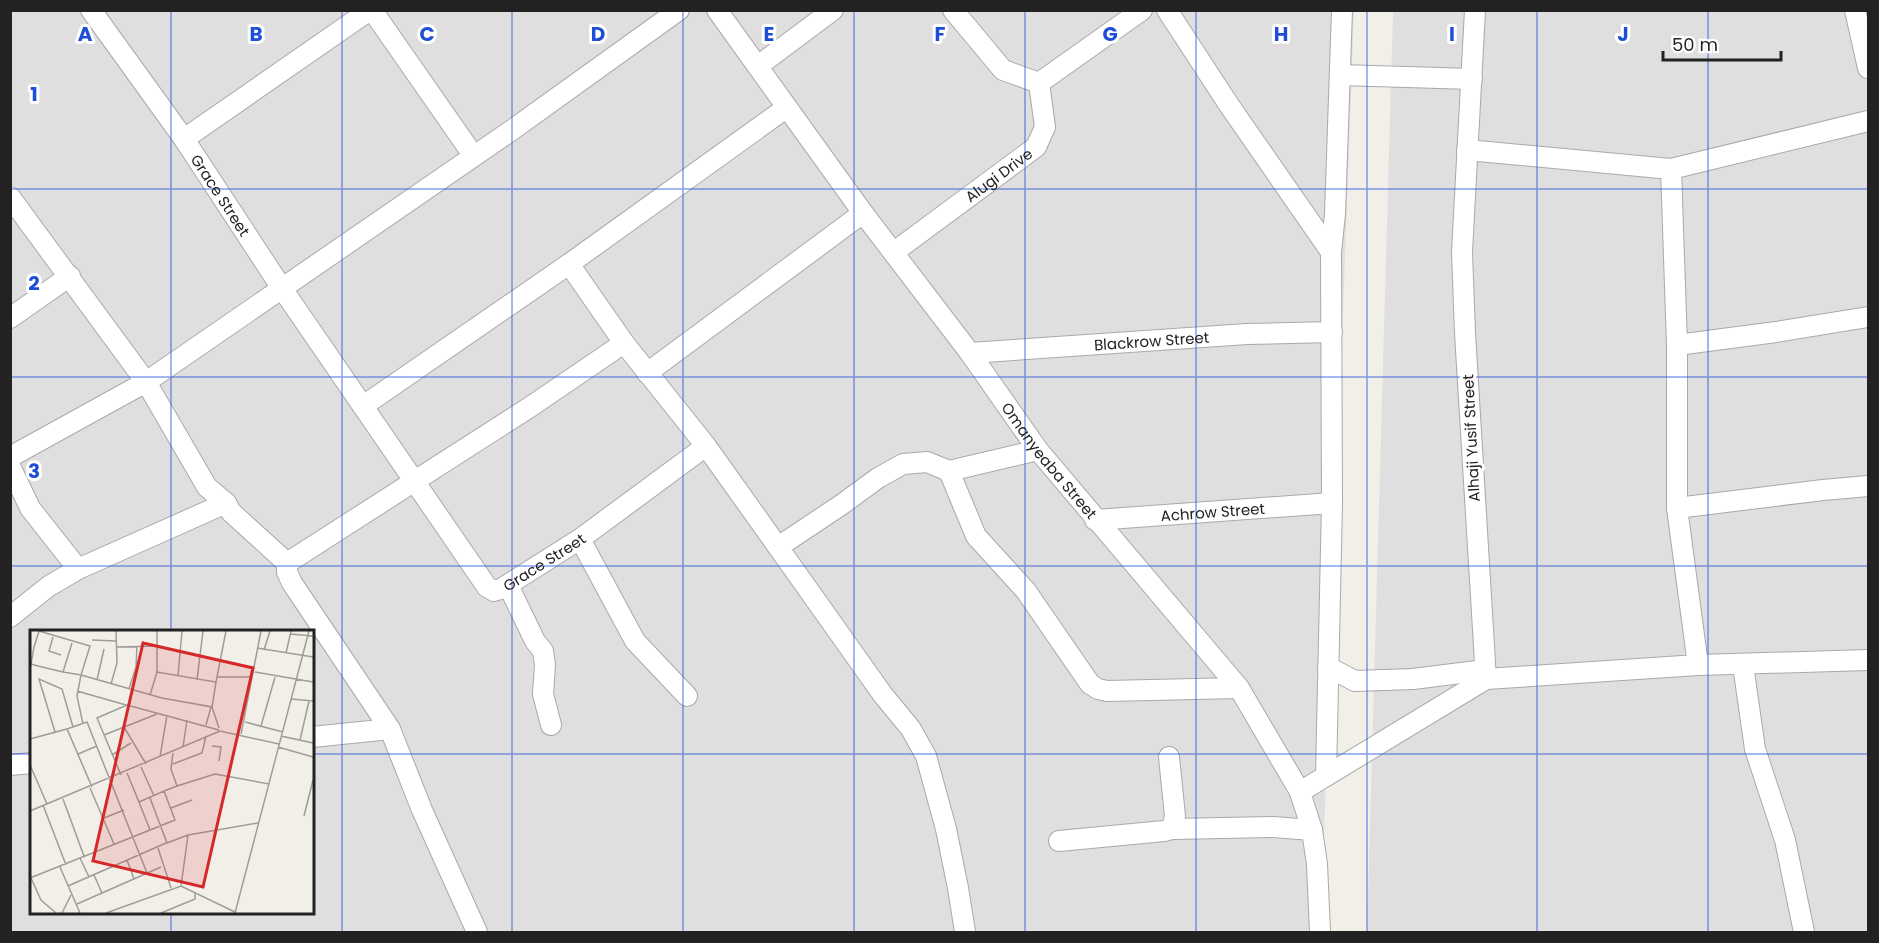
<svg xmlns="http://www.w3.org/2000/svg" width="1879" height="943" font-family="Poppins,sans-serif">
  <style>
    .residential { fill: #e0dfdf; fill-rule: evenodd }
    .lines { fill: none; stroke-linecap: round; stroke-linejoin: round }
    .minor-casing { stroke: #a9a9a9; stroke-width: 22 }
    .minor { stroke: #fff; stroke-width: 20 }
    .grid { fill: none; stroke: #1d4ed8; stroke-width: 1.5; stroke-opacity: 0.55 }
    .labels { text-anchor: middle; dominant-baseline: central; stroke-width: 6; stroke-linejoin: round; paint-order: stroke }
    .street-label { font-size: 15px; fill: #222; stroke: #fff }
    .inset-road { fill: none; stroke: #9f9d99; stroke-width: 1.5 }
    .view { fill: #d62828; fill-opacity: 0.15; stroke: #d62828; stroke-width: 3 }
    .inset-edge { fill: none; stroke: #222; stroke-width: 3 }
    .grid-label { font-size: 20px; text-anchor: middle; font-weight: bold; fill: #1d4ed8; stroke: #fff; stroke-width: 6; stroke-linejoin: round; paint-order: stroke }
  </style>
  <rect width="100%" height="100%" fill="#f2efe9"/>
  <!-- residential -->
  <path class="residential" d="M10,11H1354L1321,915L1318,932H11ZM32,631H312V912H32Z
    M1393,11H1868V932H1367Z"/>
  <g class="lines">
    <defs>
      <g id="minor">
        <path id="s1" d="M91,10L184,139L281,287L487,587L494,591L501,589L580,539L706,446L624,343L569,264L786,108"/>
        <path d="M372,10L473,155"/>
        <path id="s2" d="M717,10L863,213L970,353L1038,450L1239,688L1300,792L1312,830L1317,864L1320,932"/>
        <path d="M953,10L1003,70L1039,83"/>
        <path d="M1167,10L1229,105L1331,252"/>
        <path d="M1855,10L1868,68"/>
        <path d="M758,66L833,10"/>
        <path d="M1340,75L1472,79"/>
        <path d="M184,139L370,10"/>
        <path d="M1467,150L1671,169L1677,345V508L1698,665L1486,679"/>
        <path d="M1671,169L1868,121"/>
        <path d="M10,197L146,382L207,487L226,503L231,512L287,563"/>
        <path id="s3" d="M894,252L1036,147L1045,127L1039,83L1142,10"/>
        <path d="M10,318L70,276"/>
        <path d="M1677,345L1776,332L1868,317"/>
        <path id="s4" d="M970,353L1247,334L1332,332"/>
        <path d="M647,373L863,213"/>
        <path d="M363,406L569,264"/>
        <path d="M706,446L778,547L841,505L878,478L903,464L927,462L949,471L1038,450"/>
        <path d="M10,457L146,382L512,130L679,10"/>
        <path d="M10,466L30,508L78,569"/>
        <path d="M949,471L976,536L1026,591L1090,684L1098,689L1107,691L1239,688"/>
        <path d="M1677,508L1823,490L1868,486"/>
        <path id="s5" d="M1095,520L1332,503"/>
        <path d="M580,539L635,641L687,696"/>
        <path d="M778,547L883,695L911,729L926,756L946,829L958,888L965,932"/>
        <path d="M508,585L535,641L543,651L545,665L543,694L551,725"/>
        <path d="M10,617L49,586L78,569L226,503"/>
        <path d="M1698,665L1868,660"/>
        <path d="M1743,665L1755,749L1785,840L1804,932"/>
        <path d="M1328,667L1355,681L1413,679L1485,670"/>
        <path d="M312,737L390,729"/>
        <path d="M10,765L32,763"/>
        <path d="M1326,776L1486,679L1465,333L1462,252L1475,10"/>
        <path d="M1300,792L1326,776L1332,503L1331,252L1335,214L1342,10"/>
        <path d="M1172,829L1273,827L1312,830"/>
        <path d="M1059,841L1164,831L1172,829L1175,816L1169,757"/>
        <path d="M477,932L422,810L390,729L292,583L287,572V563L533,405L624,343"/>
      </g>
    </defs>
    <!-- minor casing -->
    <use href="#minor" class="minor-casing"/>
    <!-- minor -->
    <use href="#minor" class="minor"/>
  </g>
  <!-- grid -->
  <path class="grid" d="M171,10V631M342,10V932M512,10V932M683,10V932M854,10V932M1025,10V932M1196,10V932M1367,10V932M1537,10V932M1708,10V932M10,189H1868M10,377H1868M10,566H1868M10,754H32M312,754H1868M171,912V932"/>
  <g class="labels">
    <!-- street labels -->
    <g class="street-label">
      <text stroke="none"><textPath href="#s3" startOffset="130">Alugi Drive</textPath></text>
      <text stroke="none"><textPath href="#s1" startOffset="226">Grace Street</textPath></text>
      <text stroke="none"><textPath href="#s4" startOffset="182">Blackrow Street</textPath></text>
      <text transform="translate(1471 438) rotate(-93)">Alhaji Yusif Street</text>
      <text stroke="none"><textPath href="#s2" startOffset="560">Omanyeaba Street</textPath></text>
      <text stroke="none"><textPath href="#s5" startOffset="118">Achrow Street</textPath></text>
      <text stroke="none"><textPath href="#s1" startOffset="766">Grace Street</textPath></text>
    </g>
  </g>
  <!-- overview -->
  <g transform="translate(30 630)">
    <rect width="284" height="284" fill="#f2efe9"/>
    <path class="inset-road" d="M127,1V42M260,4L283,6M23,7L19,21L31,25M62,10L86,11M87,17L127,16M227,18L283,27M234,20L240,1M256,23L261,1M0,34H1L8,36L33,42L51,45L60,16L9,1L4,17L1,34L0,37M33,42L42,13M225,42L283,52M148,46L152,1M187,47H222M67,50L74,19M167,50L173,1M186,52L196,1M81,54L87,33L86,1M99,59L106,37L107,16M47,61L96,75M120,65L127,42L186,52L182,77M261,69L283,71M215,92L253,102M53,94L47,66L51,45L132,68L182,77L189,98M176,95L181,77M231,96L245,47M94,97L116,134M37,99L57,92L117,243M25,102L9,49L32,59L43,97M211,104L231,1M74,105L127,84M251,106L283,113M0,109L37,99L62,157M270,110L279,71M182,116L191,117L189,131M153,117L157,90M248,117L283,127M48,124L67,116M82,125L101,113M130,127L137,85M143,134L172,123L176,106M0,135L17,174M111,137L124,166M91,145L67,88L97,75L189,100M147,156L185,144L239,154M60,158L84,214M134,161L147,156L141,139L143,123M120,168L137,213L158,205L228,193M33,169L54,226M109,172L120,200M13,175L36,235M141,178L162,170M0,181L190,101L249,114M274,186L283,150M74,188L94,180M128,218L141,258M50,228L59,247M97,230L104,249M30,237L50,283M64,245L72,263M0,248L145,190L134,161L109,172L97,143M1,248L11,270L26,283M38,256L136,213M151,256L158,205M47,274L131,237M32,283L41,265M76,283L151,256L205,282M131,283L165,269V262M205,283L279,1"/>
    <path class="view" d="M113,13L223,38L173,257L63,231Z"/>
    <rect width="284" height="284" class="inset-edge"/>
  </g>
  <g class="grid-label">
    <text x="85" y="41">A</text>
    <text x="256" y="41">B</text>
    <text x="427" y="41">C</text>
    <text x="598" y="41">D</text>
    <text x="769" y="41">E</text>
    <text x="940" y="41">F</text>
    <text x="1110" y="41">G</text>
    <text x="1281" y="41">H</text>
    <text x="1452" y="41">I</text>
    <text x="1623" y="41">J</text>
    <text x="34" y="101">1</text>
    <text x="34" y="290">2</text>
    <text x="34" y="478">3</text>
  </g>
  <!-- border -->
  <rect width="1879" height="943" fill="none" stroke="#222222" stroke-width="24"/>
  <!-- scale -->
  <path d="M1663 51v9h118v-9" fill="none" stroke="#222222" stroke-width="3"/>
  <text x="1672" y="51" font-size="18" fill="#222222" stroke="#ffffff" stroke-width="4.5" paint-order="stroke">50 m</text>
</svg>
